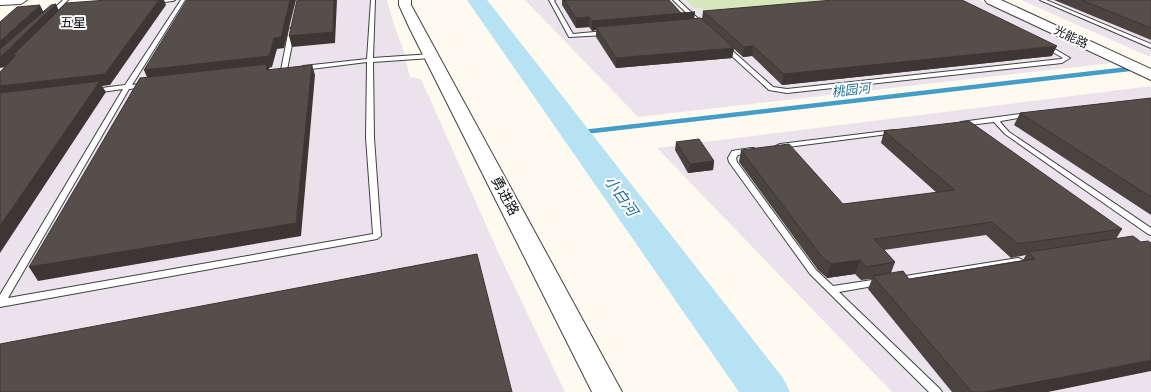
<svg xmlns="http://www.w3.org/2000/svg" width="1151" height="392" font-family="Bitter,'Noto Sans SC',serif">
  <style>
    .industrial { fill: #eae3ec }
    .green { fill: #d6e7bb }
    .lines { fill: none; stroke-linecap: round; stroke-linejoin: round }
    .stream { stroke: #429ec7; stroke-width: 4.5 }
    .river { fill: #b7e2f3; fill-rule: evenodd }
    .service-casing { stroke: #414141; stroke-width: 2 }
    .tertiary-casing { stroke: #414141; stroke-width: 2 }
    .service { fill: #fff; fill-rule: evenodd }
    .tertiary { fill: #fff; fill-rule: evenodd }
    .wall { fill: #4a4340; fill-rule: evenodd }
    .shaded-wall { fill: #3c3734 }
    .building { fill: #564e4b; stroke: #3c3734 }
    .labels { text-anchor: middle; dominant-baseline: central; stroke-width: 4; stroke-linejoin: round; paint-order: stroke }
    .far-street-label { font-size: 12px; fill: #0e0e0e; stroke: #fff }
    .far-quarter-label { font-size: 13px; fill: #0e0e0e; stroke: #fff }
    .far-water-label { font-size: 13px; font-style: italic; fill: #1d6f9a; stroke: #fff }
    .street-label { font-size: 14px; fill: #0e0e0e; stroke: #fff }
    .water-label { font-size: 15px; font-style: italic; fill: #1d6f9a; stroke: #fff }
  </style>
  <rect width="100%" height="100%" fill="#fefaf0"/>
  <!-- industrial -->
  <path class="industrial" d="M129,0H387L393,22L402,46L410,77L421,79L498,252L565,392H0V71L67,4Z
    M525,0H979L1111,63L638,117Z
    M1021,0H1151V56H1148Z
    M1151,86V392H892L657,148Z"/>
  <!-- green -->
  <path class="green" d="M686,0H837L708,10L694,7Z"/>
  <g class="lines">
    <!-- stream -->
    <path class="stream" d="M575,133L1129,69"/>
    <!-- river -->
    <path class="river" d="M467,0H487L783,378L790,392H739Z"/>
    <defs>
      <path id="service" d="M63,0H68L53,15H49V13Z
        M160,0H175L173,1L154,3L152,2Z
        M181,0H185L132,85L146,83L149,85L146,87L129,89L8,298L373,234L366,138L367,62L303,70L300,68L303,66L367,59L371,0H375L373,58L431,54L434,56L431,58L373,62L374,138L381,236L377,239L0,307V295L123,89L94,93L91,91L94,89L125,85Z
        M549,0H555L554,1L573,34L605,31L608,33L605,35L569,37Z
        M673,0H678L704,24V26H700Z
        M1040,0H1046L1151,44V48Z
        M292,27L295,29L287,70L284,72L281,70L289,29Z
        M1046,44L1070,58L1062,63L787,93L769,90L722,47L727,46L773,87L787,89L1061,59L1063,58L1044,47L1043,46Z
        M1028,113L1031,115L1030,116L1001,121L1000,122L1009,132L1151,228V235L1148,234L1005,134L994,122L961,126L958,124L961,122Z
        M894,130L896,131L897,132L896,133L780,148L776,146L780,144Z
        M751,148H754L755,150L754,152L738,155L736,158L737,162L816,270L833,286L879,279L882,280L884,282L882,284L879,285L839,292L940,389L942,392H929L810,274L729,162L728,158L732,151Z
        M1018,258L1021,259L1023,261L1021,263L899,283L896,282L894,280L896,278L899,277Z"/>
      <path id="tertiary" d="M0,0H27L21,4L0,5Z
        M399,0H411V5L423,27L622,392H592L409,27L399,5Z
        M985,0H1001L1151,69V80L987,3Z"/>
    </defs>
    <!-- service casing -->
    <use href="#service" class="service-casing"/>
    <!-- tertiary casing -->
    <use href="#tertiary" class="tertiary-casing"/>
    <!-- service -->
    <use href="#service" class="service"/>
    <!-- tertiary -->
    <use href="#tertiary" class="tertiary"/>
  </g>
  <!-- wall -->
  <path class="wall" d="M562,0H669L681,13L694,19H702L703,11L1052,56L782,85L752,56L743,57L734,49L732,58L616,68L596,37V30L592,31L589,27L576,28L562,5Z
    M1054,0H1151V40Z
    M1151,98V215L1014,125L1020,113Z
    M884,131L1122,229L1116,239L1048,392H952L868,289L872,279L861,280L855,274L827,278L818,270L739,162L741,150L843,204L937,193L881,143ZM986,235L1011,258L1026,255L1023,260L909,279L891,273L895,262L884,250Z
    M676,142L714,161L713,170L688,173L675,150Z"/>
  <!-- shaded-wall -->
  <path class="shaded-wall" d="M159,0H164L166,5L110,85L102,86L106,92L0,253V86Z
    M290,0H296L284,48L277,49L272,67L269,68L271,74L149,82L144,70L274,38Z
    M334,0H337L335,43L292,47L289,36Z
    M56,4L60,13L6,67L0,68V57Z
    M40,5L45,15L0,56V41Z
    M695,12L694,22L596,27V30L592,31V21Z
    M589,17V27L576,28V18Z
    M753,46L752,56L743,57L744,47Z
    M1057,46L1052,56L782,85L784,74Z
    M734,48L732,58L616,68V58Z
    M312,65L315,75L301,236L38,281L29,267Z
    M714,161L713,170L688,173L690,164Z
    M860,260L855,274L827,278L831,264Z
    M1151,360V371L1048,392H985Z"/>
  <!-- building -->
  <path class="building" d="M107,0H159L105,74L0,86V72L16,55L12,56L66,3Z
    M187,0H290L281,37L274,38L269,56L144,70Z
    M297,0H334L333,32L289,36Z
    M564,0H669L681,13L695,12L592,21L589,17L576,18Z
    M833,0H962L1057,46L784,74L753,46L744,47L703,11Z
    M1081,0H1151V28Z
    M56,4L0,57V49L51,5Z
    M40,5L0,41V22L17,7Z
    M701,18L734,48L616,58L596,27Z
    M267,64L266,70L312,65L296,223L29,267L140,78Z
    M100,81L0,226V93Z
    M1151,98V197L1020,113Z
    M969,121L1122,229L1018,244L992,222L874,239L895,262L866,267L860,260L831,264L822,257L741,150L789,144L843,204L955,190L884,131Z
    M699,139L714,161L690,164L676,142Z
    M1133,236L1141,242L1148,241L1151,243V360L985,392H972L873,276L903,271L909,279L1035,259L1028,252Z
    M477,254L512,392H0V344Z"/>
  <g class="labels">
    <!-- far-street labels -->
    <g class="far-street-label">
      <text transform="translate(1071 37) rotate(25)">光能路</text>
    </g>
    <!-- far-quarter labels -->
    <g class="far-quarter-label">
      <text x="73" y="22">五星</text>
    </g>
    <!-- far-water labels -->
    <g class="far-water-label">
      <text transform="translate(851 90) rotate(-7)">桃园河</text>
    </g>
    <!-- street labels -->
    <g class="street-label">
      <text transform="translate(505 196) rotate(62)">勇进路</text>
    </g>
    <!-- water labels -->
    <g class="water-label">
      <text transform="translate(621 196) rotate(54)">小白河</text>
    </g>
  </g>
</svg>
